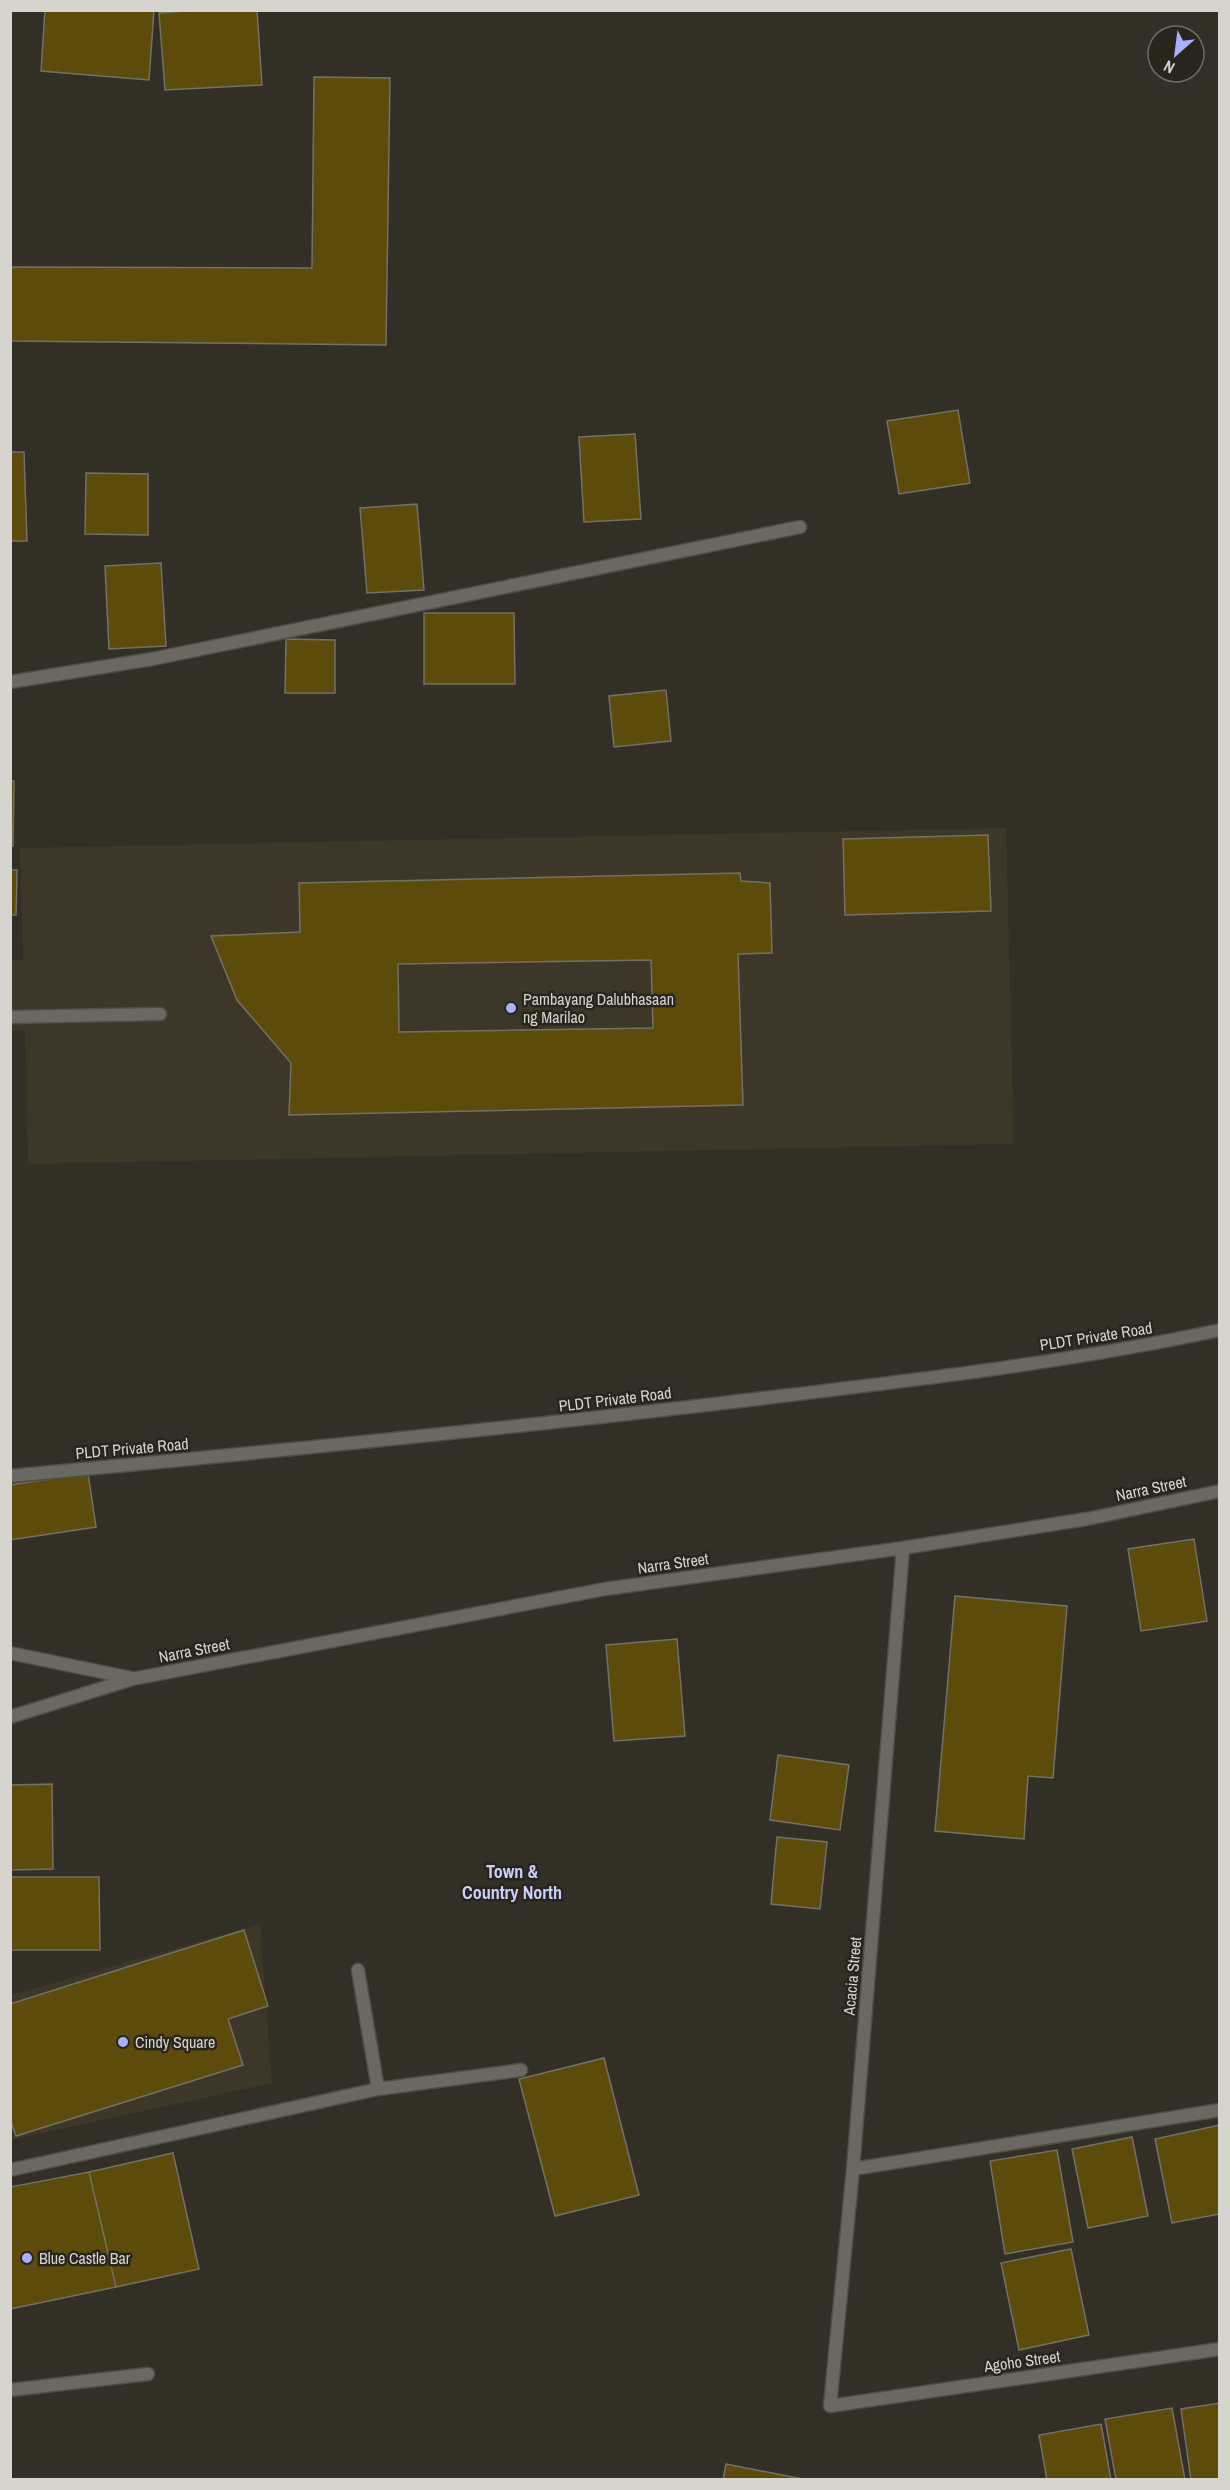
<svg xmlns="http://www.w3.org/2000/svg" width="1230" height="2490" font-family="'Archivo Narrow',sans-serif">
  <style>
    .built { fill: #3c3728 }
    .building { fill: #5d4b0b; stroke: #737066; stroke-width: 1.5; fill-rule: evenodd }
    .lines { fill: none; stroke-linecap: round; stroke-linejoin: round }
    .lane-casing { stroke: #4f4d45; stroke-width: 15 }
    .street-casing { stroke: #4f4d45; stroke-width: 15 }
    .lane { stroke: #696863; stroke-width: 12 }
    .street { stroke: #696863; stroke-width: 12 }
    .poi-dot { fill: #a9b0fc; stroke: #28251d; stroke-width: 2 }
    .labels { text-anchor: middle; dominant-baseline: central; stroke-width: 5; stroke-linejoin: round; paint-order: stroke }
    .poi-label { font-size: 16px; fill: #d5d4ce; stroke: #28251d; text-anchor: start }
    .street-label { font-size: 16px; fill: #d5d4ce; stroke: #28251d }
    .neighbourhood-label { font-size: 18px; font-weight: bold; fill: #cbd0fc; stroke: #28251d }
  </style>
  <rect width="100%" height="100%" fill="#322f27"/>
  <!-- built -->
  <path class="built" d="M1006,828L1014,1144L28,1164L25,1031H11L10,961L23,960L20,848Z
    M260,1924L272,2083L11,2140V1995Z"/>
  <!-- building -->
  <path class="building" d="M45,10H154L149,80L41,71Z
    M198,10H257L262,85L165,90L159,13Z
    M314,77L390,78L386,345L10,341V267L312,268Z
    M958,410L970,483L899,494L887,421Z
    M635,434L641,519L584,522L579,437Z
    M10,452H24L27,541H10Z
    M86,473L148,474V535L85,534Z
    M417,504L424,590L367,593L360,508Z
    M161,563L166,646L109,649L105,566Z
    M424,613H514L515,684H424Z
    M286,639L335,640V693H285Z
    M666,690L671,741L614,747L609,696Z
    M10,781H14L13,846H10Z
    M988,835L991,911L845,915L843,839Z
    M10,870H17L16,915H10Z
    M740,873L741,881L770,883L772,953L738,954L743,1105L289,1115L291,1063L237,1000L211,936L300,932L299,883ZM651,960L653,1028L399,1032L398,964Z
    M88,1473L96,1527L10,1540V1485Z
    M1194,1539L1207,1621L1141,1631L1128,1549Z
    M955,1596L1067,1606L1053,1778L1028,1776L1024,1839L935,1831Z
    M677,1639L685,1736L614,1741L606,1645Z
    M778,1755L849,1765L840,1830L770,1820Z
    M52,1784L53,1869L10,1870V1785Z
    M777,1837L827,1842L820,1909L771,1904Z
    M10,1877H99L100,1950H10Z
    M244,1930L268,2006L228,2019L243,2065L16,2136L10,2119V2004Z
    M604,2058L639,2195L555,2216L519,2079Z
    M1220,2125V2214L1172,2223L1155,2139Z
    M1132,2137L1148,2216L1088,2228L1072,2149Z
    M1057,2150L1073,2242L1005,2254L990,2161Z
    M173,2153L199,2269L116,2287L89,2172Z
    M89,2172L116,2287L10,2309V2187Z
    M1071,2249L1089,2335L1019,2350L1001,2263Z
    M1220,2403V2480H1191L1181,2409Z
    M1172,2408L1185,2480H1116L1105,2419Z
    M1101,2424L1111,2480H1047L1039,2435Z
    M726,2464L803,2479L802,2480H723Z"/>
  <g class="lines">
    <defs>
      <path id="lane" d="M10,1017L160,1014
        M10,1476C248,1454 486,1431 723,1403C889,1383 1056,1365 1220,1330
        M358,1970L378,2089
        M10,2170L378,2089L521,2070
        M10,2390L148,2374"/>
      <path id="street" d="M10,682L152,659L800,527
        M903,1548L853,2169L830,2406L1220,2349
        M10,1653L131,1678
        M10,1717L132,1679L605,1589L903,1548L1087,1519L1220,1491
        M853,2169L1220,2110"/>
    </defs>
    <!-- lane casing -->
    <use href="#lane" class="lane-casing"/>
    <!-- street casing -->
    <use href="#street" class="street-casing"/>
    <!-- lane -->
    <use href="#lane" class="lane"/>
    <!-- street -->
    <use href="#street" class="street"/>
  </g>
  <!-- markers -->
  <g class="poi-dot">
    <circle cx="511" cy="1008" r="6"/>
    <circle cx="123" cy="2042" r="6"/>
    <circle cx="27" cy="2258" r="6"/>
  </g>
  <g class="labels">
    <!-- poi labels -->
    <g class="poi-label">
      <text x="523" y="999">Pambayang Dalubhasaan<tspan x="523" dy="18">ng Marilao</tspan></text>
      <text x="135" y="2042">Cindy Square</text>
      <text x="39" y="2258">Blue Castle Bar</text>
    </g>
    <!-- street labels -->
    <g class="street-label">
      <text transform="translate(1096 1336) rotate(-9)">PLDT Private Road</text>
      <text transform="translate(615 1399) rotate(-7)">PLDT Private Road</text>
      <text transform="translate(132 1448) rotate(-5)">PLDT Private Road</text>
      <text transform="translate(1151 1488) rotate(-12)">Narra Street</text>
      <text transform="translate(673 1563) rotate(-8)">Narra Street</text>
      <text transform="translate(194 1650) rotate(-11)">Narra Street</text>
      <text transform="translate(852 1976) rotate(-85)">Acacia Street</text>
      <text transform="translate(1022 2361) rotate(-8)">Agoho Street</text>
    </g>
    <!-- neighbourhood labels -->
    <g class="neighbourhood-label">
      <text x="512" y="1871">Town &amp;<tspan x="512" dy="21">Country North</tspan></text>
    </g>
  </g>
  <!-- border -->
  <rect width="1230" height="2490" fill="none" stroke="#d5d4ce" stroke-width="24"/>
  <!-- north arrow -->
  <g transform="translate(1176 54) rotate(208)"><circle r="28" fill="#28251d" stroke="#6d6b64" stroke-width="1.5"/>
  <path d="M0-4.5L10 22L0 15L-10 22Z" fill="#a9b0fc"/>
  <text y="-9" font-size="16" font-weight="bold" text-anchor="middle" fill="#d5d4ce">N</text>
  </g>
</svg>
